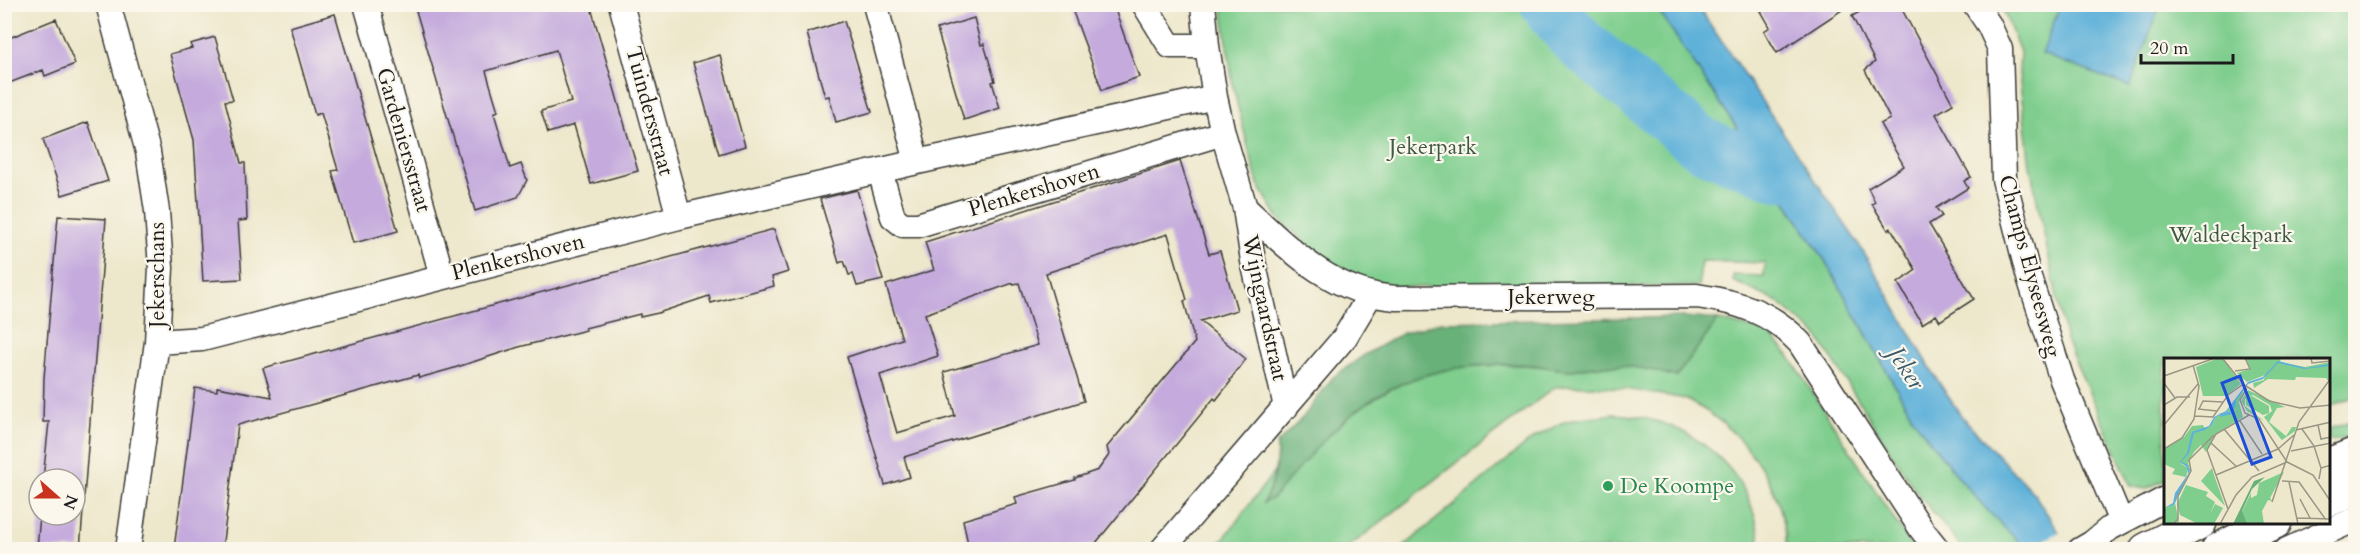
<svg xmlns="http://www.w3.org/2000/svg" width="2360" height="554" font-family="Cardo,serif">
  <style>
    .green { fill: #7fce8e; stroke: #4e7555; stroke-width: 1.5 }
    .forest { fill: #67b179; stroke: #42664a; stroke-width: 1.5 }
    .water { fill: #5eb1d9; stroke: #3d667a; stroke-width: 1.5 }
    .pier { fill: #ede7cb }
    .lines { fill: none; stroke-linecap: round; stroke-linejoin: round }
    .river { stroke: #5eb1d9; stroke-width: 54 }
    .building { fill: #c5abdd; fill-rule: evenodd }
    .minor-casing { stroke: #3b3a36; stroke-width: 27 }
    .primary-casing { stroke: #3b3a36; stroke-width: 36 }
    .minor { stroke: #fff; stroke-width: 24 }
    .primary { stroke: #fff; stroke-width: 33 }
    .leisure-dot { fill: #2e9e5b; stroke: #fbf7ec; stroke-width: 2 }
    .labels { text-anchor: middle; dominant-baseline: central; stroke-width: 4.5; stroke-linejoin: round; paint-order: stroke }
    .street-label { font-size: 22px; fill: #1c1c1c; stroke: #fbf7ec }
    .park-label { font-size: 22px; fill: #3f5a44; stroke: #fbf7ec }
    .leisure-label { font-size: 22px; fill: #27864d; stroke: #fbf7ec; text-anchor: start }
    .water-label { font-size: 24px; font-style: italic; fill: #365868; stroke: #fbf7ec }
    .inset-river { fill: none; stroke: #5eb1d9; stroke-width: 3 }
    .inset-road { fill: none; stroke: #999685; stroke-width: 1.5 }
    .view { fill: #1d4ed8; fill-opacity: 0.15; stroke: #1d4ed8; stroke-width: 3 }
    .inset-edge { fill: none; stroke: #1c1c1c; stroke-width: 3 }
  </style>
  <rect width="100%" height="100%" fill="#fbf7ec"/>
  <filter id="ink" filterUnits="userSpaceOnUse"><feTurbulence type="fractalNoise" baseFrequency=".0167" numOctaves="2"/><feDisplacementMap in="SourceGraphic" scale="12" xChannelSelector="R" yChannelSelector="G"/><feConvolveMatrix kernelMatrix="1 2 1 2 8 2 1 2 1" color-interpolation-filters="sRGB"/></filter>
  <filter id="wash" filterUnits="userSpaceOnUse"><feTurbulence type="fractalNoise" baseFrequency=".008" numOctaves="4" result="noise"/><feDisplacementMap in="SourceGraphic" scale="24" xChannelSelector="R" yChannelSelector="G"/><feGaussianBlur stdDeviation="1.35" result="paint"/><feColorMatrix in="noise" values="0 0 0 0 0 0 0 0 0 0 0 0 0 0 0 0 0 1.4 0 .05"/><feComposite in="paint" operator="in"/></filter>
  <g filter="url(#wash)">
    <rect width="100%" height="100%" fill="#ede7cb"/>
    <!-- green -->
    <path class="green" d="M1222,5H1655L1824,259L1913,418L1967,486L2027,549H1963L1915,490L1817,335L1776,301L1733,281V275L1764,276L1765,263L1701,261L1699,286L1398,287L1366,282L1333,266L1278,218L1258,184L1249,151L1233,87Z
      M2001,5H2355V396L2329,407L2328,359H2165V480L2145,489L2131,486L2066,341L2030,166L2019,74L2020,52Z
      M1718,320L1767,332L1788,354L1913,549H1787C1785,487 1743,428 1687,400C1678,396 1665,396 1656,394C1621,388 1590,384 1555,387L1346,549L1215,550L1277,468L1272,488L1264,502C1328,435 1376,371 1477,366C1496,365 1517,364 1536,366C1547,367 1557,369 1568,370C1578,370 1589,366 1600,366C1626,364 1651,369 1676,376Z
      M1615,414C1693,419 1754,469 1761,549H1401L1532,439L1561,423L1580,418Z
      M2355,419V437L2329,440V429Z"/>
    <!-- forest -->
    <path class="forest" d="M1685,317L1718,320L1676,377C1651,369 1627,364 1600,366C1590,366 1579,370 1569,370C1557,370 1545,366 1533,365C1514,364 1493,364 1474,366C1374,375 1333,428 1272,499L1263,503C1274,483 1277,466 1277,444L1304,416L1333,377L1366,354L1403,333L1440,322Z"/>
    <!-- water -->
    <path class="water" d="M1655,5H1697L1861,248L1938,381L1962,417L2035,495L2070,549H2027C1984,511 1946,464 1913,418L1824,259Z
      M2060,5H2160L2130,87L2042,54Z"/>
    <!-- pier -->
    <path class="pier" d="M2061,531L2073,550L2029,549Z"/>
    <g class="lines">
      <!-- river -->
      <path class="river" d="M1547,4L1578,42L1703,145L1778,174"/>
    </g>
    <g id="blocks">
      <!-- building -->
      <path class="building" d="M414,4H590L638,171L591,184L574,125L548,133L541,111L571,102L556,50L486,71L498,111L494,113L510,168L521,164L527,180L518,197L475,211Z
        M1070,4H1113L1139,77L1102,90Z
        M1757,4H1851L1777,53L1764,31L1770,27Z
        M1874,4H1899L1953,104L1936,114L1971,177L1964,181L1968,188L1936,208L1942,216L1929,224L1974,299L1940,321L1936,315L1922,324L1898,283L1916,270L1891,228L1888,230L1872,204L1875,202L1868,188L1904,166L1880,124L1890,119L1865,70L1875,62L1852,16Z
        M335,14L398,231L358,242L353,243L332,171L338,170L321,113L315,115L290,27Z
        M974,18L981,45L984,44L995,81L992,82L1000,108L964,120L937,29Z
        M56,19L75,64L45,76L43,70L4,85V40Z
        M844,21L872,112L836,122L829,96L825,97L807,33Z
        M215,37L233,100L225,101L241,163H245L247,220L238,221L242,279L203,281L194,140L170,54L192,48L190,44Z
        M720,55L745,146L719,154L693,63Z
        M88,122L108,181L62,195L43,139Z
        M1180,161L1209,254L1220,251L1237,310L1200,321L1246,359L1230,380L1231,381L1216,400L1214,398L1095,544L1077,549H969L963,520L1017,504L1015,497L1075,480V478L1098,470L1109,455L1107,447L1195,342L1184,301L1187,300L1168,234L1046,273L1084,401L904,457L910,477L885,485L847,357L902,339L886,285L934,270L925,242ZM1013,283V284L1019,283L1038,345L944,372L955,416L897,433L880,375L938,356L925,314Z
        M857,190L883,280L857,286L853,274L849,275L844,261L839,263L820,199Z
        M58,216L106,219L80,549H37L40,515H75V479H43L49,422H43L44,378Z
        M774,229L788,272L772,277L774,286L711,303L709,296L658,313L640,317V314L585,328L586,330L519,347L451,369L419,378L418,375L238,425L222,549H174L195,388L217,391V387L272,397L263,368Z"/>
    </g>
  </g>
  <g filter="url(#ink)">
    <use href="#blocks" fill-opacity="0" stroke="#3b3a36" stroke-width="1.5"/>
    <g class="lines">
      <defs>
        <path id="minor" d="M108,4L148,152L157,211L161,268L157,342L128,550
          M366,4L442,276
          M621,4L679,217
          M875,4L917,162
          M1144,4L1170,46H1207
          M1203,4L1207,46L1215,97L1223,133L1245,208L1253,261L1286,407
          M1975,4L1989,25L2000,49L2004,179L2028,274L2062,380L2121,522
          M880,171L893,217L903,225H918L1223,133
          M1245,208C1289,249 1333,294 1396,298L1697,296C1738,302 1772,312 1800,343L1922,530L1938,550
          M157,342L202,339L679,217L917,162L1215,97
          M1162,550L1345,337L1370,295
          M2080,550L2092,543L2110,528L2165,499
          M2287,550L2356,519"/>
        <path id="primary" d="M2328,465L2356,454
          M2328,500L2356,488
          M2146,550L2200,522
          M2218,550L2275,522"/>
      </defs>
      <!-- minor casing -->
      <use href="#minor" class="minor-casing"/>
      <!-- primary casing -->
      <use href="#primary" class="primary-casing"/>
      <!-- minor -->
      <use href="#minor" class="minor"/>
      <!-- primary -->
      <use href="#primary" class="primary"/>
    </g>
  </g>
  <!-- markers -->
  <circle class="leisure-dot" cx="1608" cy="486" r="6"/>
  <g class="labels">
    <!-- street labels -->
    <g class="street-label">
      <text transform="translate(650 111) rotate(75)">Tuindersstraat</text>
      <text transform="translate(404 140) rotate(74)">Gardeniersstraat</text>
      <text transform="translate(1034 190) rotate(-17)">Plenkershoven</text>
      <text transform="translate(518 257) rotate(-14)">Plenkershoven</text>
      <text transform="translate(2030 266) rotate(75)">Champs Elyseesweg</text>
      <text transform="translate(157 275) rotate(-90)">Jekerschans</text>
      <text x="1551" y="297">Jekerweg</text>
      <text transform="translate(1265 308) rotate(78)">Wijngaardstraat</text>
    </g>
    <!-- park labels -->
    <g class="park-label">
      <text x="1433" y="147">Jekerpark</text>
      <text x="2231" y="235">Waldeckpark</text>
    </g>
    <!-- leisure labels -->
    <g class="leisure-label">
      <text x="1620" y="486">De Koompe</text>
    </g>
    <!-- water labels -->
    <g class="water-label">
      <text transform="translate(1906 368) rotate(57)">Jeker</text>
    </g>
  </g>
  <!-- overview -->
  <g transform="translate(2164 358)">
    <rect width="166" height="166" fill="#ede7cb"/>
    <path d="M54,0L60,2L77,26L62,38H39L32,9ZM82,0H117L116,4L141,9L166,4V25L162,20L132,19L131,22L104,21L90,30L89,25L100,22L101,17L83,24L73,15L86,11ZM81,29L75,44L79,59L52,76L42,94L37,87L30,94L24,105L27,114L11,145L15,164L0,166V150L10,147L26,112L23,107L16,105L24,110L22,119L8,116L11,111L0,106V91L20,79L28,68L39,67L41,71L48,67L51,60L63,54ZM84,32L121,49L113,50L105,64L122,78L128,69H132L131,73L118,82L116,80L100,59L108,53L106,47L89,37L81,41V48L100,63L83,53L77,43ZM88,38L105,48V55L99,57L82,47V40ZM48,110L50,117L61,148L37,123ZM120,114L106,140L108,143L104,142L98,153L100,166H72L87,135V140L93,137L95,125ZM22,127L44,134L42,138L51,144L46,156L51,146L59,150L50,166H34L16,157L13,146Z" fill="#7fce8e"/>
    <path d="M101,119L88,131L78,153L83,166H69L90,123Z" fill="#67b179"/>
    <path d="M114,3L142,10L166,6V8L140,11L114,5L99,21L84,26L63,54L51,60L48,67L41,72L30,75L25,95L17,104L23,106L26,112L10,147L0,150L9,145L11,135L24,116L23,109L16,104L23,95L28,74L45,68L50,59L62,53L84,24L99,19Z" fill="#5eb1d9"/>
    <path class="inset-river" d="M56,57L67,55L71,43"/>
    <path class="inset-road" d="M147,0L148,5L167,3M59,1L79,26L105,43L136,50L167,47M71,13L86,11L81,0M0,18L51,0M0,25L11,40M0,47L13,39H26M34,51L53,53M35,51L39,43L59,44M81,55L95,61L123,104M81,55L76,42L83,30M31,58L49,59L64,37L78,27M76,63L98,96M0,67L34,26M154,67L157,81L167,79M60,71L95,113M138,71L150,88L157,110M132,72L167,64M47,85L73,109M0,91L18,80L30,61L35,28L29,7M114,91L130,77M127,93L167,85M123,104L149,117L167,144M52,117L114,91M155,121L157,110L167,107M118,123L135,124L162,162M125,124L134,166M136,141L146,160M108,144L135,64L167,20M64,151L43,92L52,76L85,57M133,160L167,161M9,166L14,161V138L27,113L25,102L50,77M56,166L72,137L88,119L123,104"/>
    <path class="view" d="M76,18L107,99L88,106L58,25Z"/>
    <rect width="166" height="166" class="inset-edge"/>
  </g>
  <!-- margin -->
  <rect width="2360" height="554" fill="none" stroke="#fbf7ec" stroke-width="24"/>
  <!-- north arrow -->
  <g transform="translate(57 497) rotate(111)"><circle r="28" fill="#fbf7ec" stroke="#a29f99" stroke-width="1.5"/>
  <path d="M0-4.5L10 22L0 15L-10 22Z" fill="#c8321e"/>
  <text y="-9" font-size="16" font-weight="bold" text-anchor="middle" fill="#1c1c1c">N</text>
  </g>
  <!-- scale -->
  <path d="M2141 54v9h92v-9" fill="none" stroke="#1c1c1c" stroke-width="3"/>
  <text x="2150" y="54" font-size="18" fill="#1c1c1c" stroke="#fbf7ec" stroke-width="4.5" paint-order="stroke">20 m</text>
</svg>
